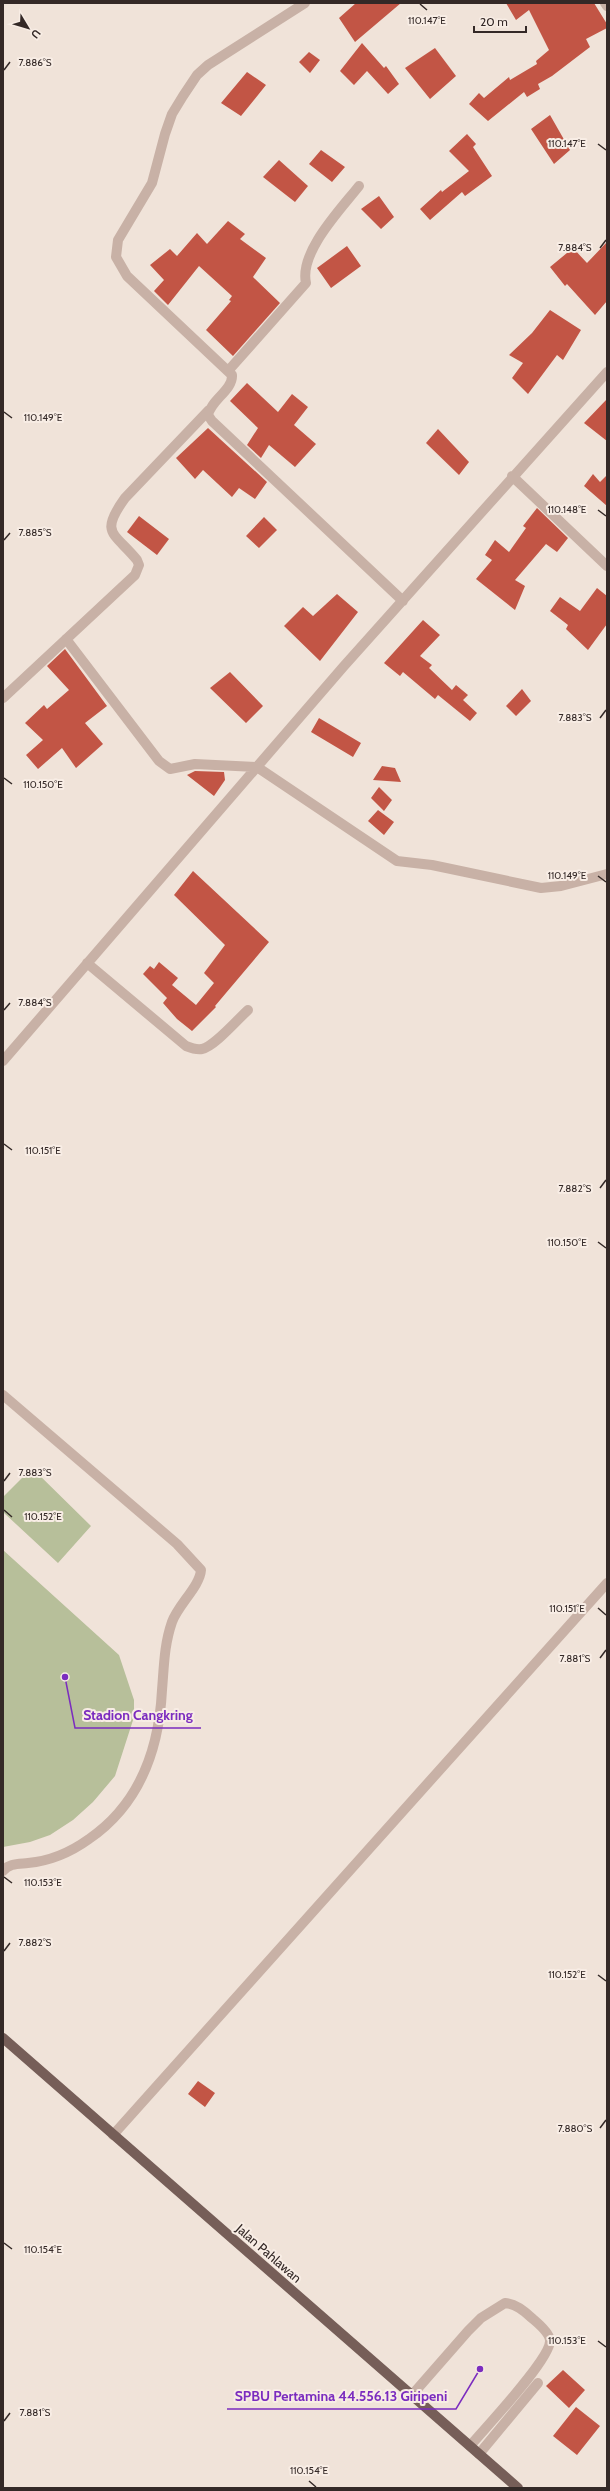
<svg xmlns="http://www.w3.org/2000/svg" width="610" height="2491" font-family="Cabin,sans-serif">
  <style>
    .green { fill: #b7bf9a }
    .building { fill: #c25545 }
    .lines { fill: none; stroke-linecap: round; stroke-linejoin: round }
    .minor { stroke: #c8b1a6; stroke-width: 10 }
    .major { stroke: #765e58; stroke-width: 10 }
    .ticks { fill: none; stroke: #342927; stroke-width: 1.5 }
    .labels { text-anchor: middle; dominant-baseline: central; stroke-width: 4; stroke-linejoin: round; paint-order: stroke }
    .street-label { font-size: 13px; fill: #342927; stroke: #f8ede5 }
    .ticks-label { font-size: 10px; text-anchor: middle; fill: #342927; stroke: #f8ede5; stroke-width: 4; stroke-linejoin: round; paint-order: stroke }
    .leader { fill: none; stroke: #7b2cbf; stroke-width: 1.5 }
    .callout-dot { fill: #7b2cbf; stroke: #f8ede5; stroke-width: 1.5 }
    .callout-label { font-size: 14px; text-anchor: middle; font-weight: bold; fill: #7b2cbf; stroke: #f8ede5; stroke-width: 4; stroke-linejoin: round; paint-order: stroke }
  </style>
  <rect width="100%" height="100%" fill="#f0e3d9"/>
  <!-- green -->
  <path class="green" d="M32,1468L91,1526L58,1563L3,1512V1497Z
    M3,1550L119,1655L134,1700V1717L115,1776L93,1802L73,1820L50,1835L30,1842L3,1847Z"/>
  <!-- building -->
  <path class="building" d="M356,3H401L355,42L339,18Z
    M506,3H594L607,24V28L586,39L590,47L552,76L538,84L540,89L527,97L524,92L488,121L469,104L479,93L484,98L509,77L510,80L537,64L536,61L549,50L529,10L516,20Z
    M362,43L384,68L386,66L399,84L388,94L367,71L354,85L340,71Z
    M435,48L456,76L430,99L405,68Z
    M309,52L320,60L310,73L299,62Z
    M247,72L266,85L241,116L221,103Z
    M550,115L570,150L554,164L531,129Z
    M467,134L476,144L473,147L492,176L465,196L462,192L430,220L420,209L441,190L442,192L469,171L449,151Z
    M321,150L345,167L332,182L309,164Z
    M279,160L308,186L295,202L263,177Z
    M379,196L394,217L381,229L361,209Z
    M228,221L245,234L240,239L266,258L253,277L280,303L233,356L206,330L231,301L229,300L232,296L199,266L168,305L154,291L164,280L150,265L170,249L177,256L197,233L207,244Z
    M607,242V301L595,315L567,284L565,286L550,267L573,248L587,263Z
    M347,246L361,266L331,288L317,268Z
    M550,310L581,330L563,360L557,355L528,394L512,378L523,363L509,355L532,333Z
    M247,383L278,412L292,394L308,407L294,425L316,444L295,467L269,445L261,458L247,445L258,428L230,401Z
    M607,399V441L584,423Z
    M208,428L267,482L255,499L239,488L232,497L203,470L195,479L176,458Z
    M438,429L469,462L459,475L426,443Z
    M593,474L600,482L607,475V506L584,486Z
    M537,508L568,538L557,552L546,544L515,580L525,586L515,610L476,579L492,560L485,555L495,540L509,552L526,528L523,526Z
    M139,516L169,539L157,555L127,532Z
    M264,517L277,530L259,548L246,536Z
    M597,588L607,596V624L588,650L566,629L568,625L550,611L560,597L580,611Z
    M337,594L358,612L320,661L284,626L303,607L313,616Z
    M423,620L440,635L420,656L432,665L429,668L452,690L456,685L468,695L463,700L477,713L470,721L438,695L435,699L403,672L400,676L384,663Z
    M65,649L107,706L85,723L103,744L76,768L62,748L38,769L26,755L43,740L25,723L44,705L47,709L69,690L47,666Z
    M230,672L263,706L246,723L210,688Z
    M522,689L531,701L516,716L506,706Z
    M319,718L361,743L353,757L311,732Z
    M382,766L395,768L401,782L373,780Z
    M195,771L224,772L225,780L214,796L187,775Z
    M379,787L392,800L384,811L371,798Z
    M378,810L394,822L384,835L368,821Z
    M193,871L269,942L215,1006L216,1007L192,1031L177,1019L163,1003L167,998L143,974L150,966L154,969L159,962L178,978L172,985L196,1005L214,983L204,973L225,945L174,895Z
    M198,2081L215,2093L205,2107L188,2094Z
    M563,2370L585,2390L569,2408L546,2386Z
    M576,2407L600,2426L577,2455L553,2436Z"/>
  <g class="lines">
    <!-- minor -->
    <path class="minor" d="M305,3L208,65L197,75L183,96L172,114L165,134L152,183L118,240L116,257L127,276L232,375C233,390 211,400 208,415L212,421L403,601
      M605,3L607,6
      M228,371L306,283C299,252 341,209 359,186
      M512,476L607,566
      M66,639L159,761L170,769L195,764L257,767L397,861L432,865L541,888L561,886L607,874
      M3,698L135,575L139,565L137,560C114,532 99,534 125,498L209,410
      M87,963L186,1046C191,1048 197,1050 202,1049C214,1047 238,1019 248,1010
      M3,1061L344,666L607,372
      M3,1395L177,1544L201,1570C200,1586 178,1605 172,1622C164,1645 164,1667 162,1690C159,1750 140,1804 89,1839C71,1852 50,1861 28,1863C19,1864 9,1863 3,1871
      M113,2135L607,1583
      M412,2395L468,2331L481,2318L505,2303C517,2304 525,2312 533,2319C539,2324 549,2333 550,2340C552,2358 484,2429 470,2446
      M479,2454L538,2383"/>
    <!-- major -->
    <path class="major" d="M3,2038L518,2488"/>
  </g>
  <!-- ticks -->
  <path class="ticks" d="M420,4L427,10M4,70L10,62M598,144L606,150M600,248L606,240M4,412L12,418M598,510L606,516M4,540L10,533M600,718L606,710M4,778L12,784M598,876L606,882M4,1010L10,1003M4,1144L12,1150M600,1188L606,1180M598,1242L606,1248M4,1481L10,1473M4,1510L12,1517M598,1608L606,1615M600,1658L606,1650M4,1877L12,1883M4,1951L10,1943M598,1975L606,1981M600,2128L606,2120M4,2243L12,2249M598,2341L606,2347M4,2421L10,2413M309,2481L316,2487"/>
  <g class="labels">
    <!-- street labels -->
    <g class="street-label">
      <text transform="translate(269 2253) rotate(41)">Jalan Pahlawan</text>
    </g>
  </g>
  <g class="ticks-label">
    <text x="427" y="24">110.147°E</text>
    <text x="35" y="66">7.886°S</text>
    <text x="567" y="147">110.147°E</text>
    <text x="575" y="251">7.884°S</text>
    <text x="43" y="421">110.149°E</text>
    <text x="567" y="513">110.148°E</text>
    <text x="35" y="536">7.885°S</text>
    <text x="575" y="721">7.883°S</text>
    <text x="43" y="788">110.150°E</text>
    <text x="567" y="879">110.149°E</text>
    <text x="35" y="1006">7.884°S</text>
    <text x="43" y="1154">110.151°E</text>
    <text x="575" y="1192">7.882°S</text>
    <text x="567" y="1246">110.150°E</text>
    <text x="35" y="1476">7.883°S</text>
    <text x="43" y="1520">110.152°E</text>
    <text x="567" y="1612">110.151°E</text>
    <text x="575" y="1662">7.881°S</text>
    <text x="43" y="1886">110.153°E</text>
    <text x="35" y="1946">7.882°S</text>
    <text x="567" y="1978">110.152°E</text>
    <text x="575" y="2132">7.880°S</text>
    <text x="43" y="2253">110.154°E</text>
    <text x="567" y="2344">110.153°E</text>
    <text x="35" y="2416">7.881°S</text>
    <text x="309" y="2474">110.154°E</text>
  </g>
  <!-- callouts -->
  <path class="leader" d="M65 1677L75 1728H201M480 2369L456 2409H227"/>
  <g class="callout-dot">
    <circle cx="65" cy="1677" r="4"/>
    <circle cx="480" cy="2369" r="4"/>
  </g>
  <g class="callout-label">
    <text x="138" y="1720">Stadion Cangkring</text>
    <text x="341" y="2401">SPBU Pertamina 44.556.13 Giripeni</text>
  </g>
  <!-- border -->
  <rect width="610" height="2491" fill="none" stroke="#342927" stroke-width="8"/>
  <!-- north arrow -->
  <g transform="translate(28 28) rotate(128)" stroke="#f8ede5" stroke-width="3" paint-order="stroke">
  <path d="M0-3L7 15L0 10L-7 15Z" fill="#342927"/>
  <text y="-6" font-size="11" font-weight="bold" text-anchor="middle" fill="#342927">U</text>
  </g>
  <!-- scale -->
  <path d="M474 26v6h52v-6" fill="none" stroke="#342927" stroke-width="2"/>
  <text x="480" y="26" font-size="12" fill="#342927" stroke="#f8ede5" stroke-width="3" paint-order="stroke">20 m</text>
</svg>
